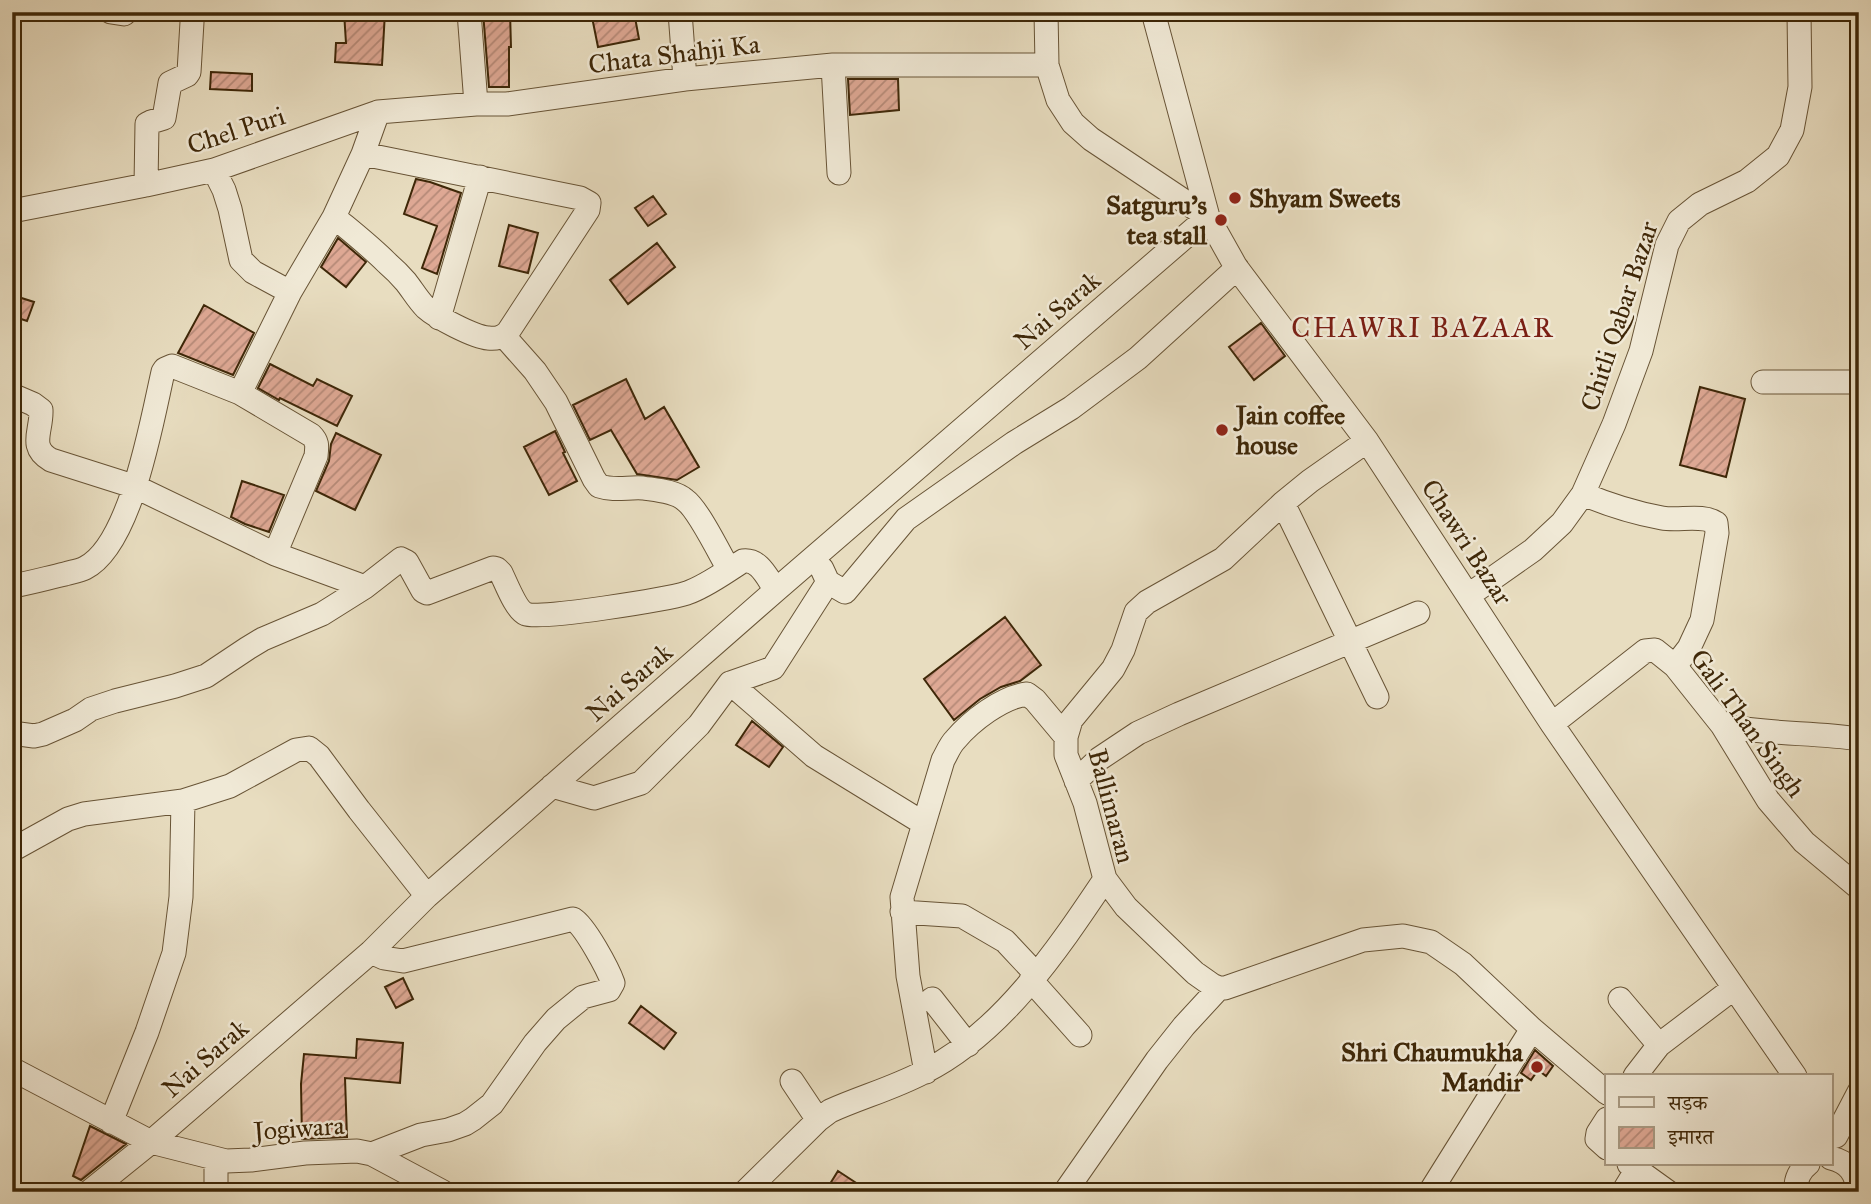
<svg xmlns="http://www.w3.org/2000/svg" width="1871" height="1204" font-family="'IM FELL Great Primer','Noto Serif Devanagari',serif">
  <style>
    .building { fill: url(#building-hatch); stroke: #3e2708; stroke-width: 2 }
    .lines { fill: none; stroke-linecap: round; stroke-linejoin: round }
    .minor-casing { stroke: #685436; stroke-width: 25 }
    .minor { stroke: #f0e9d6; stroke-width: 23 }
    .poi-dot { fill: #8f2418; stroke: #f0e9d6; stroke-width: 2.5 }
    .labels { text-anchor: middle; dominant-baseline: central; stroke-width: 5; stroke-linejoin: round; paint-order: stroke }
    .street-label { font-size: 26px; fill: #3e2708; stroke: #f0e9d6 }
    .poi-label { font-size: 26px; font-weight: bold; fill: #3e2708; stroke: #f0e9d6; text-anchor: start }
    .neighbourhood-label { font-size: 28px; letter-spacing: 2px; fill: #7a1f14; stroke: #f0e9d6 }
  </style>
  <defs>
    <pattern id="building-hatch" width="6" height="6" patternUnits="userSpaceOnUse" patternTransform="scale(1.75)"><rect width="6" height="6" fill="#dea894"/><path d="M-1 1l2-2M0 6l6-6M5 7l2-2" fill="none" stroke="#b58977"/></pattern>
  </defs>
  <rect width="100%" height="100%" fill="#e8ddc0"/>
  <filter id="stains"><feTurbulence type="fractalNoise" baseFrequency=".00286" numOctaves="4"/><feColorMatrix values="0 0 0 0 .2 0 0 0 0 .09 0 0 0 0 .02 0 0 0 .5 -.17"/></filter>
  <radialGradient id="worn" r=".72"><stop offset=".6" stop-color="#630" stop-opacity="0"/><stop offset="1" stop-color="#630" stop-opacity=".3"/></radialGradient>
  <!-- building -->
  <path class="building" d="M344,12H385L382,65L335,62L336,43H346Z
    M483,12H510L511,47H509V87H489Z
    M591,12H634L639,39L598,47Z
    M211,72L252,74V91L210,89Z
    M848,79H898L899,110L850,115Z
    M416,179L430,182L461,193L437,274L422,268L437,226L404,214Z
    M653,196L666,214L648,226L635,208Z
    M509,225L538,233L528,273L499,266Z
    M338,238L366,262L346,287L321,267Z
    M657,243L675,267L628,304L610,280Z
    M12,295L34,302L27,321L12,316Z
    M204,305L254,333L233,375L178,353Z
    M1261,323L1285,356L1254,380L1229,347Z
    M270,364L313,386L317,379L352,396L337,426L280,398L279,400L258,388Z
    M626,379L645,419L664,407L699,467L677,480L637,474L611,430L590,440L573,405Z
    M1700,387L1745,399L1726,477L1680,465Z
    M555,431L565,452L563,453L577,481L549,495L524,447Z
    M336,433L381,455L355,510L316,491L329,461L331,444Z
    M242,481L284,495L269,532L245,524L231,517Z
    M1005,617L1041,665L1020,681L1001,687L980,699L954,720L924,679Z
    M752,721L783,747L769,767L736,745Z
    M403,978L413,999L396,1008L385,987Z
    M641,1006L676,1033L664,1049L629,1023Z
    M357,1039L403,1043L400,1083L345,1078L347,1137L302,1139L301,1084L304,1054L356,1058Z
    M1535,1050L1553,1066L1546,1076L1538,1070L1531,1080L1521,1073Z
    M90,1126L126,1144L81,1180L73,1176Z
    M838,1171L870,1192H825Z"/>
  <g class="lines">
    <defs>
      <path id="minor" d="M111,12L124,14
        M469,12L476,104
        M680,12L685,79
        M1153,12L1208,217L1236,267L1367,441L1552,724L1795,1076
        M833,65L839,173
        M214,170L224,190L230,209L241,260L253,272L290,292
        M146,185L147,124L151,122L164,118L170,83L187,75L189,72L192,22
        M12,211L146,185L214,170L378,112L476,104H507L685,79L833,65H1047
        M334,217C352,232 370,246 387,263C394,269 400,275 406,282C413,291 418,300 426,308C436,317 474,337 488,338C496,339 502,338 508,332L588,210L589,203L580,198L363,154
        M439,318L480,177
        M504,336L535,371L556,402L594,479L599,486C614,491 628,487 643,488C656,490 675,491 685,500C698,509 720,554 729,570
        M1763,382H1859
        M240,393L290,292L334,217L363,154L378,112
        M12,395L33,404L41,410C42,431 28,447 51,460L136,487L275,554L365,587L401,559L407,562L423,591L427,593L493,568L497,569L501,573C506,583 516,610 526,614C540,620 668,599 687,593C707,586 725,572 743,561C760,559 767,578 776,590
        M1583,494C1609,505 1635,513 1662,518C1679,521 1703,514 1716,523L1717,533L1702,620L1689,648L1675,666
        M1283,503L1377,697
        M828,582L845,592L906,519L1014,443L1071,408L1138,358L1237,268
        M12,586C30,583 47,578 65,574C71,572 79,571 85,568C131,545 152,420 163,372L165,369L172,366L240,393L311,435C318,442 317,446 316,456L275,554
        M1469,595L1533,550L1562,523L1583,494L1614,424L1641,351L1667,245L1679,221L1700,204L1747,181L1778,156L1792,130L1800,87L1799,12
        M730,683L814,756L923,823
        M1552,724L1645,651L1655,650L1675,666L1722,725L1768,800L1804,842L1859,888
        M1722,725C1767,735 1814,732 1859,739
        M12,733L34,736L43,734L75,720L91,709L115,701L175,686L206,676L248,648L263,639L322,614L365,587
        M1076,781L1099,759L1138,733L1179,714L1418,613
        M552,786L594,798L641,783L699,725L730,683L773,668L828,582L822,569
        M12,850L68,819L84,814L183,801L230,786L296,750L309,748L319,756L359,810L427,896
        M1105,879L1126,907L1195,973L1212,985L1219,988H1225L1363,940L1403,936L1431,942L1463,964L1532,1029L1607,1093
        M902,912L962,916L1005,941L1036,974
        M371,952L384,958L403,961L573,919C585,926 608,969 613,983L609,990L583,997L556,1019L535,1043L492,1104L473,1119L465,1124L448,1130L421,1135L372,1154
        M1031,980L1080,1035
        M932,999L968,1045
        M1620,999L1659,1045
        M12,1069L151,1142L226,1161L251,1160L305,1153L357,1151L372,1154L443,1192
        M926,1072L908,976L902,897L943,760C947,753 950,745 955,740C971,721 1002,697 1027,694L1035,700L1066,737
        M1635,1076L1659,1045L1734,988
        M792,1081L818,1120
        M1607,1119L1598,1133L1597,1139L1607,1148
        M111,1122L147,1032L174,953L181,897L183,801
        M1836,1136L1859,1092
        M1831,1158C1849,1162 1857,1174 1858,1192
        M1629,1164L1668,1192
        M89,1192L151,1142L371,952L427,896L776,590L1208,217L1091,139L1073,123L1058,100L1047,65L1046,12
        M216,1192V1159
        M745,1192L818,1120L830,1111C861,1097 894,1088 924,1072C1002,1033 1058,949 1105,879L1085,803L1066,755V737L1071,720L1113,669L1123,650L1136,612L1147,602L1223,559L1283,503L1310,481L1367,441
        M1065,1192L1157,1060L1184,1026L1219,988
        M1430,1192L1532,1029
        M1623,1192L1637,1169
        M1796,1192C1795,1180 1799,1171 1808,1164"/>
    </defs>
    <!-- minor casing -->
    <use href="#minor" class="minor-casing"/>
    <!-- minor -->
    <use href="#minor" class="minor"/>
  </g>
  <!-- markers -->
  <g class="poi-dot">
    <circle cx="1235" cy="198" r="7"/>
    <circle cx="1221" cy="220" r="7"/>
    <circle cx="1222" cy="430" r="7"/>
    <circle cx="1537" cy="1067" r="7"/>
  </g>
  <g class="labels">
    <!-- street labels -->
    <g class="street-label">
      <text transform="translate(674 54) rotate(-7)">Chata Shahji Ka</text>
      <text transform="translate(236 130) rotate(-18)">Chel Puri</text>
      <text transform="translate(1057 310) rotate(-41)">Nai Sarak</text>
      <text transform="translate(1619 316) rotate(-72)">Chitli Qabar Bazar</text>
      <text transform="translate(1467 542) rotate(57)">Chawri Bazar</text>
      <text transform="translate(629 682) rotate(-41)">Nai Sarak</text>
      <text transform="translate(1748 723) rotate(54)">Gali Than Singh</text>
      <text transform="translate(1112 806) rotate(75)">Ballimaran</text>
      <text transform="translate(205 1058) rotate(-41)">Nai Sarak</text>
      <text transform="translate(299 1128) rotate(-4)">Jogiwara</text>
    </g>
    <!-- poi labels -->
    <g class="poi-label">
      <text x="1249" y="198">Shyam Sweets</text>
      <text x="1207" y="205" text-anchor="end">Satguru’s<tspan x="1207" dy="30">tea stall</tspan></text>
      <text x="1236" y="415">Jain coffee<tspan x="1236" dy="30">house</tspan></text>
      <text x="1523" y="1052" text-anchor="end">Shri Chaumukha<tspan x="1523" dy="30">Mandir</tspan></text>
    </g>
    <!-- neighbourhood labels -->
    <g class="neighbourhood-label">
      <text x="1423" y="327">CHAWRI BAZAAR</text>
    </g>
  </g>
  <!-- margin -->
  <rect width="1871" height="1204" fill="none" stroke="#e8ddc0" stroke-width="42"/>
  <rect x="14" y="14" width="1843" height="1176" fill="none" stroke="#3e2708" stroke-width="3.5"/>
  <rect x="21" y="21" width="1829" height="1162" fill="none" stroke="#3e2708" stroke-width="2"/>
  <!-- legend -->
  <rect x="1605" y="1074" width="228" height="91" fill="#f0e9d6" stroke="#a99b84" stroke-width="2"/>
  <rect x="1619" y="1097" width="35" height="10" fill="#f0e9d6" stroke="#a99b84" stroke-width="2"/>
  <text x="1668" y="1110" font-size="21" fill="#3e2708">सड़क</text>
  <rect x="1619" y="1127" width="35" height="21" fill="url(#building-hatch)" stroke="#a99b84" stroke-width="2"/>
  <text x="1668" y="1144" font-size="21" fill="#3e2708">इमारत</text>
  <rect width="100%" height="100%" filter="url(#stains)"/>
  <rect width="100%" height="100%" fill="url(#worn)"/>
</svg>
